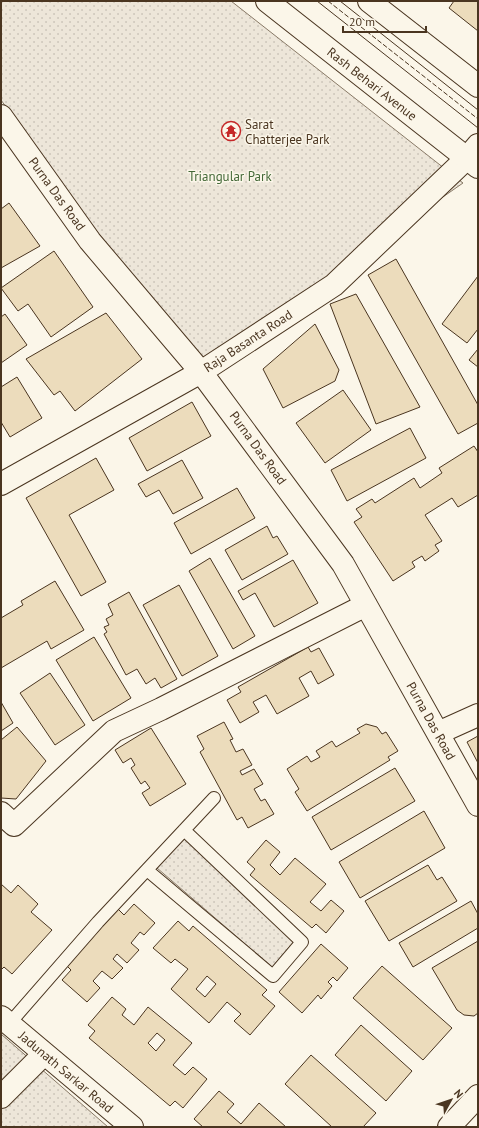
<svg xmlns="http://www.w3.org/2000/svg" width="479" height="1128" font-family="'PT Sans',sans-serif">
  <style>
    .green { fill: url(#green-dots); stroke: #887966 }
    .building { fill: #ecdcbc; stroke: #4a3520; fill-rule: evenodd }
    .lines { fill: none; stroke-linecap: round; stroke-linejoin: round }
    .lane-casing { stroke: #4a3520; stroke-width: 14 }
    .street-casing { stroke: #4a3520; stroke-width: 24 }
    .primary-casing { stroke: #4a3520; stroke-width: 24 }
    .lane { stroke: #fbf6e9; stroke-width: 12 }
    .street { stroke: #fbf6e9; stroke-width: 22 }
    .primary { stroke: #fbf6e9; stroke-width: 22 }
    .tram { stroke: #4a3520; stroke-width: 1 }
    .fence { stroke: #4a3520; stroke-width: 1; stroke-dasharray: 5 2; stroke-linecap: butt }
    .labels { text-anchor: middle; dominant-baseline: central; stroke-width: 3; stroke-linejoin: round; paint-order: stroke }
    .street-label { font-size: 13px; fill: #4a3520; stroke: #fbf6e9 }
    .poi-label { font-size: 13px; fill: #4a3520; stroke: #fbf6e9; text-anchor: start }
    .park-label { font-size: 13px; fill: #436837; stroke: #fbf6e9 }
  </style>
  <defs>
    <pattern id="green-dots" width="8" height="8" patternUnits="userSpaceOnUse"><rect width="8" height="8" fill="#ede6d9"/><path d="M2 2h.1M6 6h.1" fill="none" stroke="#cdc6ba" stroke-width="1.8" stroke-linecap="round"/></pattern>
  </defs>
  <rect width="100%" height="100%" fill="#fbf6e9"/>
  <!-- green -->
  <path class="green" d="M1,1H231L463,183L204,363L94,230L1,100Z
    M186,836L295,940L272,967L157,868Z
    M1,1034L108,1127H1Z"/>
  <!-- building -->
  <path class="building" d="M454,1H478V31L449,8Z
    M9,203L40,246L1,268V209Z
    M54,251L93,307L51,337L28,304L18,311L1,288Z
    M396,259L478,405V423L458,434L368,275Z
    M478,276V329L467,343L442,324Z
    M356,294L420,407L376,424L330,304Z
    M106,313L142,359L75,411L60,391L54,395L26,359Z
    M5,314L27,345L1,363V317Z
    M315,324L339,370L335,381L283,408L263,369Z
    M478,349V367L469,360Z
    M17,377L42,418L10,437L1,422V387Z
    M343,390L371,430L325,463L296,423Z
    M192,402L211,436L147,471L129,438Z
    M410,428L426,458L347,501L331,470Z
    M474,446L478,452V495L458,507L452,498L425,515L442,541L435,545L439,551L425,561L422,556L412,562L415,567L393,581L354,522L362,517L356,509L372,499L375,503L414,478L420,488L442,473L439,468Z
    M96,458L114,490L69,515L106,582L81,596L26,498Z
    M182,460L203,498L173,514L159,490L146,497L138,484Z
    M237,488L255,518L191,554L174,523Z
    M267,526L273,538L277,536L288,554L242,580L225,550Z
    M210,558L255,636L233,649L189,571Z
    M293,560L318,603L274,627L255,593L243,600L238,591Z
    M55,581L84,630L51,649L47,641L1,668V618L23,605L21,601Z
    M179,585L218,656L182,676L143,605Z
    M129,592L177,679L161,688L155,678L146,684L137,669L126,675L104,634L107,632L104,627L109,625L106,619L113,615L108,604Z
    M94,637L131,698L93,721L56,660Z
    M308,647L311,652L319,648L334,675L318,684L311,671L299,678L309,696L277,714L266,695L253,702L259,712L240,723L227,700L241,692L238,687Z
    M50,673L85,725L55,745L20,693Z
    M1,702L13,723L1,731Z
    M224,722L233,739L230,740L236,752L243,749L252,765L240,771L242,775L254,769L263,784L254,789L261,801L265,799L274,814L248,828L242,817L237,820L200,752L204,749L197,736Z
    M366,724L377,727L382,734L386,732L398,751L388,757L390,760L307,811L295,792L299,789L287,769L307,756L311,762L320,757L316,751L332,741L336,747L360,733L357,729Z
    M17,727L46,761L16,799L1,798V740Z
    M151,728L186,784L150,806L142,793L150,788L145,781L141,784L131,768L135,765L131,758L123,763L115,750Z
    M478,736V763L467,742Z
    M395,768L415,801L331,850L312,817Z
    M424,811L445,848L360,898L339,862Z
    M266,840L280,852L270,865L280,875L295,858L326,884L310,902L321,911L331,900L344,911L326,933L316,924L312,928L250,875L255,869L247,862Z
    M428,865L437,880L442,877L457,901L389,941L365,901Z
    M1,884L11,893L18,885L38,904L31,912L52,930L12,974L4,967L1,970Z
    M471,901L478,914V928L413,967L399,943Z
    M134,904L155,923L144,935L140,932L131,943L139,950L127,963L117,954L113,959L123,968L112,979L102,971L93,981L100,988L87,1002L62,980L71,970L67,966L118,909L124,915Z
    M178,921L189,931L193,926L267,990L262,995L275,1006L250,1035L234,1021L241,1014L227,1002L209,1023L171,989L188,969L175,959L171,963L153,948ZM207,976L216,984L205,997L196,989Z
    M478,941V1013L474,1016L464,1015L457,1010L432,968Z
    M321,944L348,968L337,981L333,977L328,982L332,986L321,999L318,995L302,1013L279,992Z
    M382,966L452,1028L423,1060L353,998Z
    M112,997L126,1009L122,1015L134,1025L148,1007L192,1043L173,1065L185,1075L193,1067L207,1079L183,1108L175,1101L170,1106L89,1038L95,1031L88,1025ZM157,1033L165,1040L156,1051L148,1043Z
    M361,1025L412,1071L386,1101L335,1055Z
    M311,1055L376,1113L363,1127H332L285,1084Z
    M219,1091L234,1104L227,1112L241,1124L259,1103L286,1127H203L194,1119Z"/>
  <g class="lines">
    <defs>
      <path id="lane" d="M147,870L273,976L302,942L184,830
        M9,1024L98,922L214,798"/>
      <path id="street" d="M1,116L90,241L201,372L343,564L478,805
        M1,484L201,372L334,285L467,158L478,145
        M438,733L478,715
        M1,813L14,825L114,731L161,709L366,605
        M1,1017L132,1127
        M1,1097L44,1054
        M449,1127L478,1096"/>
      <path id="primary" d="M267,1L478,167
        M369,1L478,86"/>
    </defs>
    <!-- lane casing -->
    <use href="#lane" class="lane-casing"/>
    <!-- street casing -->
    <use href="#street" class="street-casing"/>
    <!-- primary casing -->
    <use href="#primary" class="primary-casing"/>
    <!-- lane -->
    <use href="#lane" class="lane"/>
    <!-- street -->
    <use href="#street" class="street"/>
    <!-- primary -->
    <use href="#primary" class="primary"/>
    <!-- tram -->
    <path class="tram" d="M317,1L478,128
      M340,1L478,110"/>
    <!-- fence -->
    <path class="fence" d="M328,1L478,119"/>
  </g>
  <!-- icons -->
  <defs>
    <symbol id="temple-ring" viewBox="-11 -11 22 22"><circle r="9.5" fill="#fbf6e9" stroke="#c62828" stroke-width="1.5"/><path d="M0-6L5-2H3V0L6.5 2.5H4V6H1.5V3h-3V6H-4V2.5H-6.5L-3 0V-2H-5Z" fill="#c62828"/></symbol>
  </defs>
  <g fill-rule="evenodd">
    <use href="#temple-ring" x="220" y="120" width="22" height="22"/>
  </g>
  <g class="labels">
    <!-- street labels -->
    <g class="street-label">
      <text transform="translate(372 84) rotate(38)">Rash Behari Avenue</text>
      <text transform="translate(57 194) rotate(54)">Purna Das Road</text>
      <text transform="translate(248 341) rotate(-33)">Raja Basanta Road</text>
      <text transform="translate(258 448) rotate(54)">Purna Das Road</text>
      <text transform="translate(431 721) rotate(61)">Purna Das Road</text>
      <text transform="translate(66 1072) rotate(40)">Jadunath Sarkar Road</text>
    </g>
    <!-- poi labels -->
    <g class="poi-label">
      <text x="245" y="124">Sarat<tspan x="245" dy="15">Chatterjee Park</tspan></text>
    </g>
    <!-- park labels -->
    <g class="park-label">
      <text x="230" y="176">Triangular Park</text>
    </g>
  </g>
  <!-- border -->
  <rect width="479" height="1128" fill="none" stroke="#4a3520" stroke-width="4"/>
  <!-- north arrow -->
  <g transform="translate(451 1100) rotate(50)" stroke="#fbf6e9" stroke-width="3" paint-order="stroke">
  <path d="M0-3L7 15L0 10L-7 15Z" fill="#4a3520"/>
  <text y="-6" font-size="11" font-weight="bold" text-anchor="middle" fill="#4a3520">N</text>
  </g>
  <!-- scale -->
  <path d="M343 26v6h83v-6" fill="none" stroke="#4a3520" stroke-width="2"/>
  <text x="349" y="26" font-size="12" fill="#4a3520" stroke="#fbf6e9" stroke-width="3" paint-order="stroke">20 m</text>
</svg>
